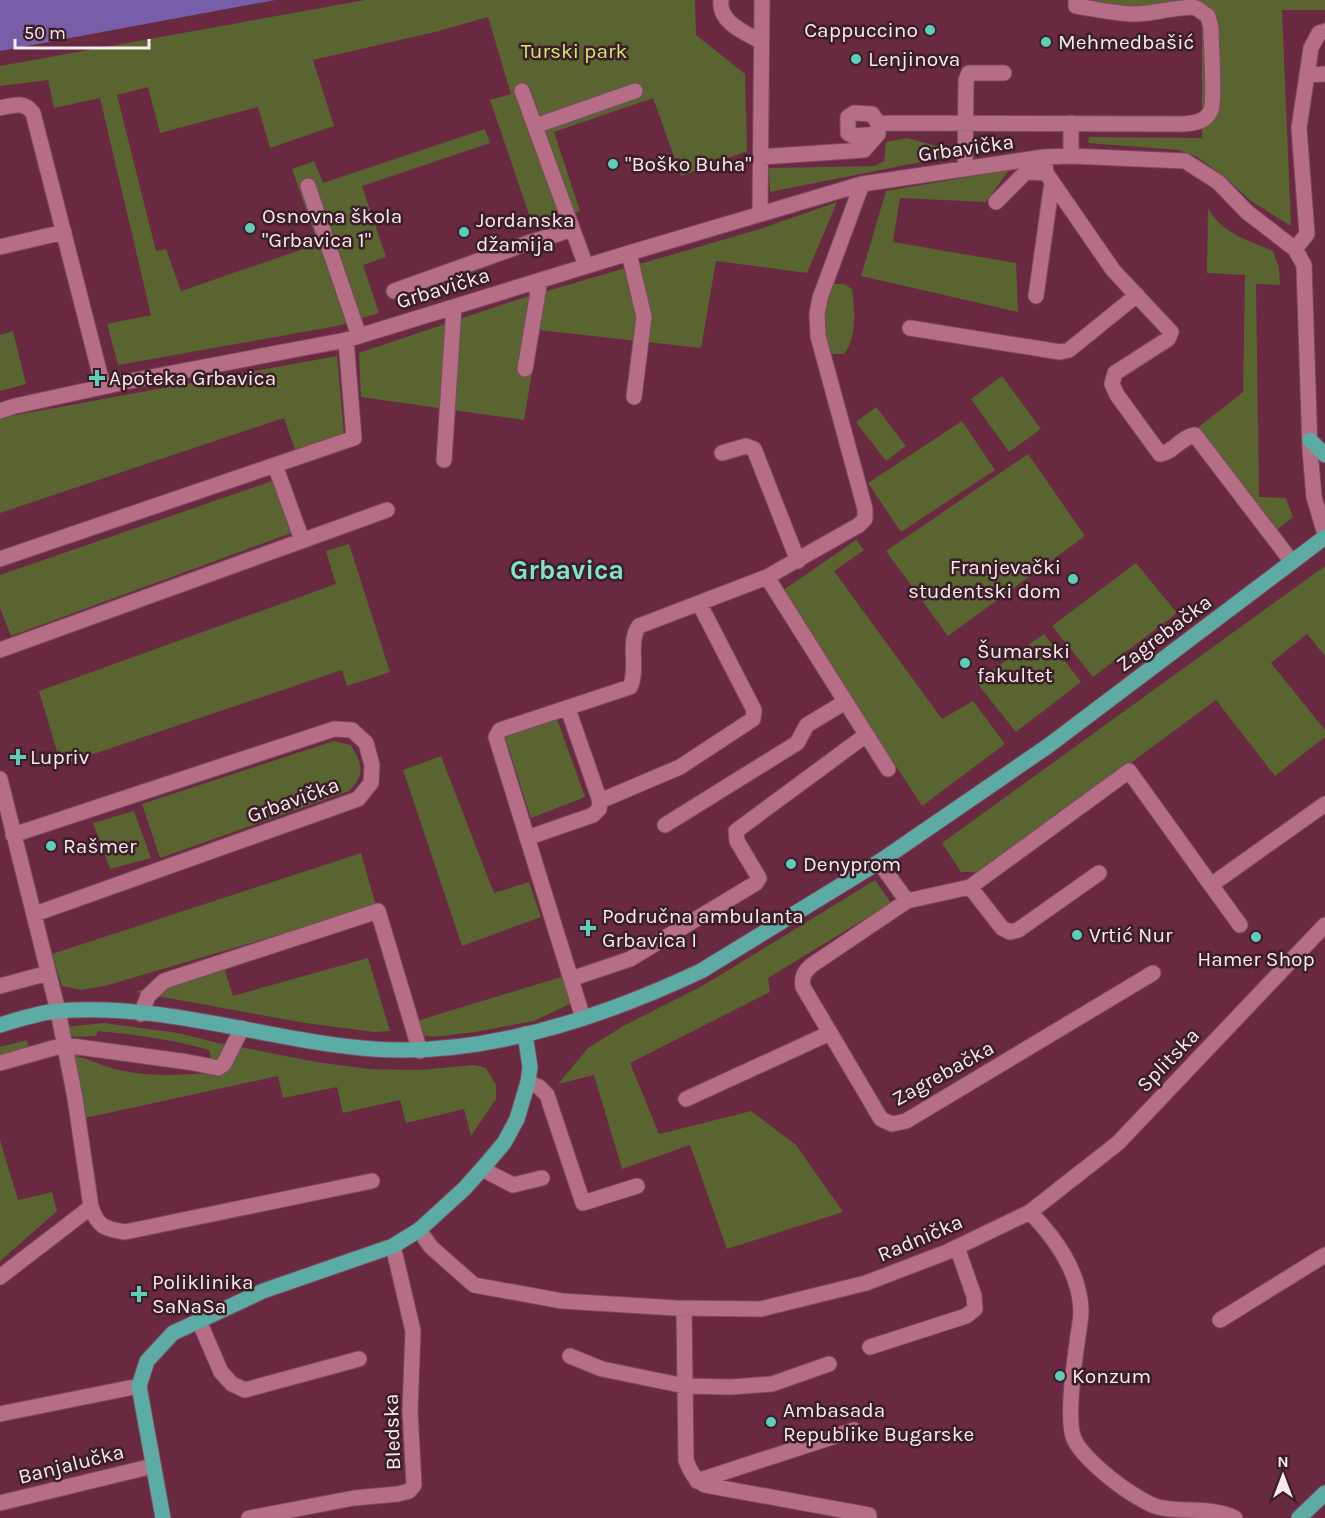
<svg xmlns="http://www.w3.org/2000/svg" width="1325" height="1518" font-family="Karla,sans-serif">
  <style>
    .green { fill: #596431 }
    .water { fill: #785da9 }
    .lines { fill: none; stroke-linecap: round; stroke-linejoin: round }
    .minor-casing { stroke: #7b4a5f; stroke-width: 17 }
    .major-casing { stroke: #7b4a5f; stroke-width: 17 }
    .minor { stroke: #b56e86; stroke-width: 15 }
    .major { stroke: #5caba4; stroke-width: 15 }
    .poi-dot { fill: #5eceb8; stroke: #3b1e28; stroke-width: 2 }
    .labels { text-anchor: middle; dominant-baseline: central; stroke-width: 5; stroke-linejoin: round; paint-order: stroke }
    .poi-label { font-size: 21px; fill: #fae9ee; stroke: #3b1e28; text-anchor: start }
    .park-label { font-size: 21px; fill: #d2ea72; stroke: #3b1e28 }
    .street-label { font-size: 21px; fill: #fae9ee; stroke: #3b1e28 }
    .district-label { font-size: 27px; font-weight: bold; fill: #7fe4cf; stroke: #3b1e28 }
  </style>
  <rect width="100%" height="100%" fill="#682941"/>
  <!-- green -->
  <path class="green" d="M365,0H695L696,35L745,74L747,151L681,176L653,98L554,132L580,211L533,226L490,100L511,94L488,17L435,32L313,60L334,126L270,148L258,107L160,133L148,87L117,95L156,251L166,249L181,291L318,244L292,169L314,161L323,183L485,129L490,143L362,186L386,257L363,265L379,313L337,326L118,365L107,324L151,315L100,98L54,108L48,80L0,86V66Z
    M1080,0H1325V10H1282L1291,226L1251,201L1220,173L1197,157L1179,150L1088,143L1089,137L1202,138V12L1080,2Z
    M907,138L940,147L944,153L941,158L770,192L769,168L874,166L884,161L886,142Z
    M1009,170L986,202L900,198L893,242L1016,263L1018,312L861,276L886,191Z
    M837,202L807,273L716,261L701,348L539,330L524,420L361,397L359,353L516,300L760,229Z
    M1208,208C1223,235 1247,239 1273,251L1279,268L1280,285L1256,284L1259,497L1286,498L1293,517L1269,536L1187,436L1243,392L1245,275L1207,273Z
    M832,284H844L852,289C855,308 857,339 844,354H832C829,350 825,346 824,342C820,325 823,298 832,284Z
    M13,331L26,384L0,391V335Z
    M337,356L344,433L295,450L284,418L0,513V418Z
    M1002,376L1041,429L1009,452L971,399Z
    M876,407L906,446L886,461L856,422Z
    M962,421L995,470L901,532L868,483Z
    M1028,454L1085,536L948,636L886,551Z
    M275,480L294,532L11,636L0,608V575Z
    M856,540L864,550L834,571L942,719L973,701L1005,744L922,806L782,591Z
    M349,544L390,672L347,686L342,670L61,765L39,691L336,584L326,551Z
    M1136,563L1177,613L1093,677L1052,626Z
    M1325,566V656L1307,634L1271,663L1325,730V737L1275,776L1216,700L983,872H961L942,843Z
    M1044,634L1081,682L1016,732L976,682Z
    M557,719L585,797L531,818L505,737Z
    M334,741L351,745C362,764 366,774 349,791L160,858L142,804Z
    M441,756L494,893L529,882L541,917L462,946L403,770Z
    M134,811L151,858L110,869L93,823Z
    M361,853L376,906L105,986L81,990L62,986L52,954Z
    M875,880L891,903L768,978L770,992L630,1063L659,1134L751,1111L796,1145L843,1212L727,1249L690,1145L622,1169L594,1075L558,1084L588,1048L625,1025L704,985Z
    M368,958L390,1031L374,1032L305,1023L135,992L222,962L233,996Z
    M561,977L572,1003L534,1021L475,1032L434,1037L419,1035L410,1023Z
    M104,1023L178,1033L226,1045L216,1062L211,1059L209,1050C172,1039 136,1035 98,1031L96,1036L66,1037L65,1027Z
    M27,1040L29,1050L0,1059V1047Z
    M240,1047L316,1062L369,1069L419,1070L474,1065L486,1068L496,1085V1099L471,1136L464,1109L406,1123L400,1100L343,1113L337,1087L283,1098L278,1076L85,1118L69,1055C89,1057 104,1068 123,1071C156,1078 188,1074 222,1072Z
    M0,1140L18,1200L52,1192L57,1211L0,1261Z"/>
  <!-- water -->
  <path class="water" d="M0,0H275L0,51Z"/>
  <g class="lines">
    <defs>
      <path id="minor" d="M721,0C718,22 744,32 760,41
        M1307,75L1325,74
        M522,91L586,266
        M0,108C14,105 24,101 33,113L103,386
        M535,126L635,91
        M878,134L853,136L848,133V117L854,113L872,114L878,123
        M1071,156V123
        M760,157L864,150L878,134V123L1183,124C1195,123 1206,122 1211,110C1215,101 1211,41 1211,28L1208,16C1204,14 1200,10 1196,8C1187,5 1150,14 1136,14C1116,14 1096,9 1076,6V0
        M1044,157L1046,173L1113,270L1171,332L1168,339L1115,373L1112,384L1117,395L1160,454C1174,452 1181,437 1195,435L1292,562
        M965,169L966,80L969,73H1004
        M308,186L359,336
        M996,202L1026,172L1046,173
        M760,213L762,0
        M0,247L64,232
        M1295,249L1307,234L1299,128L1311,48L1319,33L1325,31
        M629,253L644,317L634,397
        M394,291L528,243L561,233L572,228
        M1036,296L1052,182
        M910,328L1060,352L1069,350L1137,295
        M525,369L540,280
        M0,411L15,406L130,381L346,340L629,253L862,184L1044,157L1071,156L1185,161L1218,182L1247,212L1295,249L1304,265L1310,450L1314,497L1325,534
        M722,453L746,446L754,449L798,561
        M444,460L454,307
        M275,465L302,540
        M0,559L354,438L346,340
        M767,577L888,769
        M0,650L387,510
        M0,779L58,1011L75,1098L91,1207L0,1277
        M600,801L680,767L753,719L754,710L699,603
        M665,825L797,743L807,725L845,702
        M13,835L334,729L352,730L366,743L372,765L371,783L358,799L35,914
        M527,838L593,815L599,809L600,801L568,709
        M879,862L907,901
        M1211,885L1240,925
        M970,887L1002,928L1010,932L1018,930L1099,873
        M1153,973L906,1121L892,1124L881,1119L803,987C801,976 805,971 812,965L907,901L970,887L1129,771L1211,885L1325,804
        M571,979L630,959L756,883L759,878L737,841L736,831L866,735
        M0,986L48,973
        M141,1014L148,996L164,981L378,911L420,1051
        M583,1018L496,737L500,730L630,687C639,668 627,643 639,626L767,577L859,525L865,519V509L818,336L817,314L820,298L862,184
        M0,1063L64,1045L188,1062L218,1068L224,1064L242,1028
        M528,1082L539,1087L547,1095L583,1203L637,1186
        M686,1099L830,1033
        M482,1169L513,1185L542,1178
        M91,1207C98,1227 105,1229 125,1232L372,1181
        M1030,1212C1056,1239 1080,1272 1081,1311C1081,1322 1078,1332 1077,1343C1074,1365 1066,1420 1074,1439C1082,1457 1116,1484 1134,1495C1141,1499 1150,1505 1158,1507C1183,1513 1209,1506 1235,1518
        M419,1230L431,1247L474,1285L562,1301L676,1308L761,1309L866,1283L947,1252L1030,1212L1118,1143L1325,925
        M684,1309L686,1460C690,1471 694,1479 705,1485L869,1515
        M1220,1320L1325,1255
        M199,1321L221,1372L232,1384L245,1390L359,1359
        M870,1347L966,1316L975,1309L974,1296L957,1247
        M570,1356L602,1369L685,1386L731,1387L772,1384L829,1364
        M0,1414L139,1386
        M697,1481L854,1430
        M0,1503L153,1466
        M249,1518L354,1498L398,1494L409,1491L414,1485L410,1411L413,1331L393,1246"/>
      <path id="major" d="M1310,440L1325,455
        M0,1025C19,1019 38,1013 57,1011C164,1002 268,1041 373,1049C484,1057 601,1018 701,971L879,862L1048,746L1325,537
        M163,1518L139,1386L147,1361L173,1333L263,1291L393,1246L419,1230L464,1189L482,1169L504,1143L517,1119L528,1082L530,1067L525,1034
        M1299,1518L1325,1493"/>
    </defs>
    <!-- minor casing -->
    <use href="#minor" class="minor-casing"/>
    <!-- major casing -->
    <use href="#major" class="major-casing"/>
    <!-- minor -->
    <use href="#minor" class="minor"/>
    <!-- major -->
    <use href="#major" class="major"/>
  </g>
  <!-- markers -->
  <g class="poi-dot">
    <circle cx="930" cy="30" r="6"/>
    <circle cx="1046" cy="42" r="6"/>
    <circle cx="856" cy="59" r="6"/>
    <circle cx="613" cy="164" r="6"/>
    <circle cx="250" cy="228" r="6"/>
    <circle cx="464" cy="232" r="6"/>
    <path d="M94 369h6v6h6v6h-6v6h-6v-6h-6v-6h6z"/>
    <circle cx="1073" cy="579" r="6"/>
    <circle cx="965" cy="663" r="6"/>
    <path d="M15 748h6v6h6v6h-6v6h-6v-6h-6v-6h6z"/>
    <circle cx="51" cy="846" r="6"/>
    <circle cx="791" cy="864" r="6"/>
    <path d="M585 919h6v6h6v6h-6v6h-6v-6h-6v-6h6z"/>
    <circle cx="1077" cy="935" r="6"/>
    <circle cx="1256" cy="937" r="6"/>
    <path d="M136 1285h6v6h6v6h-6v6h-6v-6h-6v-6h6z"/>
    <circle cx="1060" cy="1376" r="6"/>
    <circle cx="771" cy="1422" r="6"/>
  </g>
  <g class="labels">
    <!-- poi labels -->
    <g class="poi-label">
      <text x="918" y="30" text-anchor="end">Cappuccino</text>
      <text x="1058" y="42">Mehmedbašić</text>
      <text x="868" y="59">Lenjinova</text>
      <text x="625" y="164">"Boško Buha"</text>
      <text x="262" y="216">Osnovna škola<tspan x="262" dy="24">"Grbavica 1"</tspan></text>
      <text x="476" y="220">Jordanska<tspan x="476" dy="24">džamija</tspan></text>
      <text x="109" y="378">Apoteka Grbavica</text>
      <text x="1061" y="567" text-anchor="end">Franjevački<tspan x="1061" dy="24">studentski dom</tspan></text>
      <text x="977" y="651">Šumarski<tspan x="977" dy="24">fakultet</tspan></text>
      <text x="30" y="757">Lupriv</text>
      <text x="63" y="846">Rašmer</text>
      <text x="803" y="864">Denyprom</text>
      <text x="602" y="916">Područna ambulanta<tspan x="602" dy="24">Grbavica I</tspan></text>
      <text x="1089" y="935">Vrtić Nur</text>
      <text x="1256" y="959" text-anchor="middle">Hamer Shop</text>
      <text x="152" y="1282">Poliklinika<tspan x="152" dy="24">SaNaSa</tspan></text>
      <text x="1072" y="1376">Konzum</text>
      <text x="783" y="1410">Ambasada<tspan x="783" dy="24">Republike Bugarske</tspan></text>
    </g>
    <!-- park labels -->
    <g class="park-label">
      <text x="574" y="51">Turski park</text>
    </g>
    <!-- street labels -->
    <g class="street-label">
      <text transform="translate(966 148) rotate(-8)">Grbavička</text>
      <text transform="translate(443 288) rotate(-17)">Grbavička</text>
      <text transform="translate(1164 633) rotate(-37)">Zagrebačka</text>
      <text transform="translate(293 800) rotate(-20)">Grbavička</text>
      <text transform="translate(1168 1060) rotate(-46)">Splitska</text>
      <text transform="translate(943 1073) rotate(-29)">Zagrebačka</text>
      <text transform="translate(920 1238) rotate(-23)">Radnička</text>
      <text transform="translate(392 1432) rotate(-92)">Bledska</text>
      <text transform="translate(71 1464) rotate(-14)">Banjalučka</text>
    </g>
    <!-- district labels -->
    <g class="district-label">
      <text x="567" y="570">Grbavica</text>
    </g>
  </g>
  <!-- north arrow -->
  <g transform="translate(1283 1476)" stroke="#3b1e28" stroke-width="4.5" paint-order="stroke">
  <path d="M0-4.5L10 22L0 15L-10 22Z" fill="#fae9ee"/>
  <text y="-9" font-size="16" font-weight="bold" text-anchor="middle" fill="#fae9ee">N</text>
  </g>
  <!-- scale -->
  <path d="M15 39v9h134v-9" fill="none" stroke="#fae9ee" stroke-width="3"/>
  <text x="24" y="39" font-size="18" fill="#fae9ee" stroke="#3b1e28" stroke-width="4.5" paint-order="stroke">50 m</text>
</svg>
